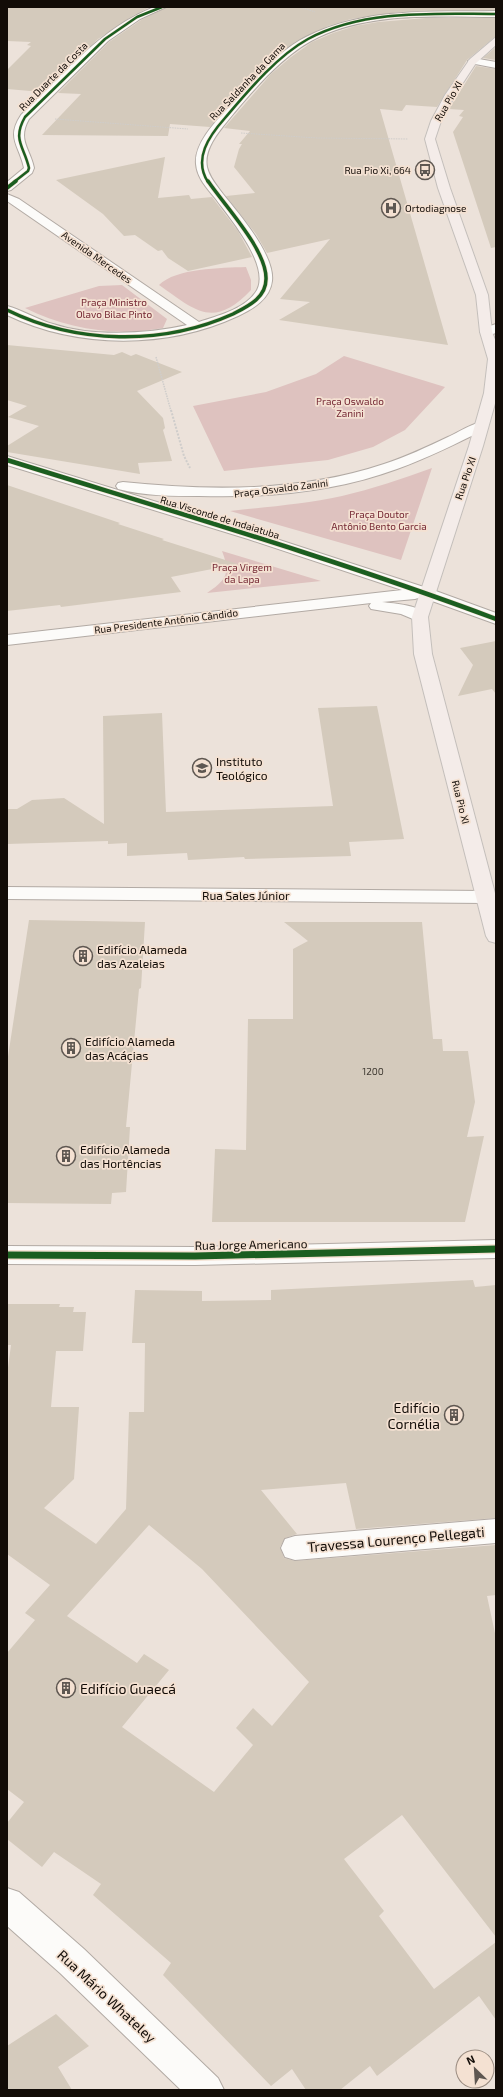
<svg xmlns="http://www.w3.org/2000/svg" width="503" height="2097" font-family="'Exo 2',sans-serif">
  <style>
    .green { fill: #dec2bf }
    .building { fill: #d4cabc; fill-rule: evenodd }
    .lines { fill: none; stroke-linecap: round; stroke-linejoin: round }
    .minor-casing { stroke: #b2aaa4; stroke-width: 2 }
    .primary-casing { stroke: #c4bfbb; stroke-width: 2 }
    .path-far2 { stroke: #cfcdcb; stroke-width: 1; stroke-dasharray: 1.5 1; stroke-linecap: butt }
    .path-far1 { stroke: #cfcdcb; stroke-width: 1.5; stroke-dasharray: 1.5 1; stroke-linecap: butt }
    .path { stroke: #cfcdcb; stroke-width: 2; stroke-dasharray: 2 1.5; stroke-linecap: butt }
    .minor { fill: #fcfbf9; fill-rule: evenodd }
    .primary { fill: #f4ece9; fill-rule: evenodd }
    .cycleway-far3-casing { stroke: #f4e1d2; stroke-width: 3.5 }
    .cycleway-far2-casing { stroke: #f4e1d2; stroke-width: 5 }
    .cycleway-far1-casing { stroke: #f4e1d2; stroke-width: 6 }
    .cycleway-casing { stroke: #f4e1d2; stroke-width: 10 }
    .cycleway-far3 { stroke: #1b5e20; stroke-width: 2.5 }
    .cycleway-far2 { stroke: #1b5e20; stroke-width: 3.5 }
    .cycleway-far1 { stroke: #1b5e20; stroke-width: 4.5 }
    .cycleway { stroke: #1b5e20; stroke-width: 7 }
    .labels { text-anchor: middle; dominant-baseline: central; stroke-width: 3.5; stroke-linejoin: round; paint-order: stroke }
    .far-street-label { font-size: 10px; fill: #120c07; stroke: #f4e1d2 }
    .far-poi-label { font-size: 10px; fill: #120c07; stroke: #f4e1d2; text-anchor: end }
    .far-park-label { font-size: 10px; fill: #742733; stroke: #f4e1d2 }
    .number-label { font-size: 10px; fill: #423c34 }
    .poi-label { font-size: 12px; fill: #120c07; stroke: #f4e1d2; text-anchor: start }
    .street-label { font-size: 12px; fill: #120c07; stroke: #f4e1d2 }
    .near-poi-label { font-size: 14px; fill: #120c07; stroke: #f4e1d2; text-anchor: end }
    .near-street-label { font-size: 14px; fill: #120c07; stroke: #f4e1d2 }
  </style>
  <rect width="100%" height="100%" fill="#ece2da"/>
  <!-- green -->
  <path class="green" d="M246,267L251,280V290C213,330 195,310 159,285C176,268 221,268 246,267Z
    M122,285L167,319L163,328C115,337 68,329 25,308L99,286Z
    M344,356L445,387L405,430L373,447L328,460L224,471L193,406L266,392L316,374Z
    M432,468L401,560L230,511C267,507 305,504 342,496C372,489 402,479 432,468Z
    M222,551L321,581L207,593C226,580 231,574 222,551Z"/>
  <!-- building -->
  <path class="building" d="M7,7H150L134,15L98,39L42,92L7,89V70L31,46L27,45L31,42L7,41Z
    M167,7H496V10L399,12L351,19L328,26L295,42L273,58L244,88L210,127L170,124L168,136L42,135L81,94L58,93L109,42L141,20Z
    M426,18H496V36L467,60L437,107L406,105L402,111L380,109L448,345L279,320L310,302L280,299L330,239L267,253L256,234L226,196L255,193L234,167L239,149L242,144H239L250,131L224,128L271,74L291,57L312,42L333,33L355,26L378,22Z
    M496,47V60L483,58Z
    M476,66L496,69V247L491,248L453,132L463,117L459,116L464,110L449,109Z
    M165,157L158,198L189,195L191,199L212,197L238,231L252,257L188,271L168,258L162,250L158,251L135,235L124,236L103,214L56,180Z
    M7,345L114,355L122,352L131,356L136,354L182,372L137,391L163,418L165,428L163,430L172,461L138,463L140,474L7,452V446L39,426L8,417L27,406L7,400Z
    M7,485L120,523L118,524L164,539L162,540L238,564L171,577L181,592L61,607L60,605L7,611Z
    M496,641V694L492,689L458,696L473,665L460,648Z
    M377,706L404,839L349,842L351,856L245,859L244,857L188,860L187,853L127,856V843L108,844V841L7,844V809H17L32,800L64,798L104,824L103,716L162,713L166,812L333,806L318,708Z
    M29,920L145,922L141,988L139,989L126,1127H130L126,1192L112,1193L111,1204L7,1203V1063Z
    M284,922H422L433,1039H442L443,1051H468L475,1102L467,1137L484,1136L465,1222H212L215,1149L246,1150L248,1019H293V949L308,941Z
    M473,1280L475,1287L496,1285V1518L356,1529L346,1483L261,1490L297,1534L285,1538L280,1547L284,1558L295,1561L496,1545V1595L487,1596L496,1638V1937L402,1815L344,1859L384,1911L379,1916L434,1989L496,1942V2020L479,1996L377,2076L370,2066L340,2090H306L292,2069L271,2086L163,1975L171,1963L93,1895L101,1884L54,1852L42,1867L7,1839V1823L24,1802L7,1789V1653L35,1620L25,1613L50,1585L7,1554V1375L11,1345H7V1304H60L59,1307H74L73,1312H86L83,1351H56L51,1407H79L74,1479L44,1508L96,1544L126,1509L129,1412H144L145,1343H132L135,1290L202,1291V1301L271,1300V1290ZM149,1525L202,1569L309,1682L272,1726L253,1708L236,1728L253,1745L214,1792L122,1727L169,1670L144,1654L137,1663L67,1616Z
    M56,2014L89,2046L58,2067L72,2090H7V2046Z"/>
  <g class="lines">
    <defs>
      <path id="minor" d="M154,7H166L140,19L108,41L29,119C17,140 30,148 34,168L32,173L11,190L7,191V182L24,168C19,145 6,138 21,115C62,75 101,28 154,7Z
        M496,11V17C436,17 366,11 311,41C282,57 256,87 234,113C223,127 203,147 207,167C209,177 217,186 223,194C239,214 275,255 272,281C270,299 253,309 238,316C167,349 78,349 7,315V306C23,310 37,320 53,324C92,337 147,334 187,325L7,201V194L19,199L199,322C217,316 244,309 255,293C274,269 229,217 215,198C207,188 197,178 196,164C194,144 215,122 228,108C248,84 278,51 306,37C364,7 433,12 496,11Z
        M473,58L496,62V68L470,63L468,61Z
        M496,324V333L486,336L480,332L481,329Z
        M481,422L486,423L488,426L486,429C457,443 428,458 397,469C335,492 266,498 199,496C173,496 144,496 118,489L116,486L118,483L123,482C210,491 300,492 384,464C406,457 427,447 448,437C459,432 469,425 481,422Z
        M7,456L258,533L433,590L496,613V624L421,597L415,599L382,602C396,604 419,604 428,617L426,621L420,622L401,614L371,609L369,606L371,603L7,645V635L402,590L248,539L7,465Z
        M7,887L485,891L492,893L495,897L492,901L485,903L7,899Z
        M496,1240V1258L195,1265L7,1264V1246L195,1247Z
        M496,1519V1543L295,1560L285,1557L281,1548L285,1539L295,1536Z
        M7,1888L19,1892L84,1949L218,2078L224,2090H181L60,1973L7,1926Z"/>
      <path id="primary" d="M496,37V45L476,63L455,95L441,121L435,139L450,188L488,295L492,332L496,342V400L483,446L428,617L432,654L496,897V943L489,941L486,936L414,654L412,617L469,446L484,393L488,359L480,332L476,295L438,188L425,139L431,121L445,95L470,59Z"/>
    </defs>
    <!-- minor casing -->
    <use href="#minor" class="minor-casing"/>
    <!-- primary casing -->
    <use href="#primary" class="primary-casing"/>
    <!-- path-far2 -->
    <path class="path-far2" d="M300,7L315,12
      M55,119L188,129
      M241,133L317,138L408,139"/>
    <!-- path-far1 -->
    <path class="path-far1" d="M156,357L171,411"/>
    <!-- path -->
    <path class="path" d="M171,410L184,456L190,468"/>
    <!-- minor -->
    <use href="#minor" class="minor"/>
    <!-- primary -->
    <use href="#primary" class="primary"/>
    <defs>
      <path id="cycleway-far3" d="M14,182L28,171L29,168C24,146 12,140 25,117L105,39L137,17L162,7
        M208,182C193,159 209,136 225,118C248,91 277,56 308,39C365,9 434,14 496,14"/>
      <path id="cycleway-far2" d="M7,188L16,181
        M7,310C76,344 162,346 233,314C248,306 266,298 266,279C267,250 224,205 208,181"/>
      <path id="cycleway-far1" d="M7,460C171,511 336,559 496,619"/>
      <path id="cycleway" d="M7,1255L195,1256L496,1249"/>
    </defs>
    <!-- cycleway-far3 casing -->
    <use href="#cycleway-far3" class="cycleway-far3-casing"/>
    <!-- cycleway-far2 casing -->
    <use href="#cycleway-far2" class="cycleway-far2-casing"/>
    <!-- cycleway-far1 casing -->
    <use href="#cycleway-far1" class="cycleway-far1-casing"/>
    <!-- cycleway casing -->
    <use href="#cycleway" class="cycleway-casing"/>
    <!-- cycleway-far3 -->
    <use href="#cycleway-far3" class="cycleway-far3"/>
    <!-- cycleway-far2 -->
    <use href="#cycleway-far2" class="cycleway-far2"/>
    <!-- cycleway-far1 -->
    <use href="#cycleway-far1" class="cycleway-far1"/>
    <!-- cycleway -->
    <use href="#cycleway" class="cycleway"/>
  </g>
  <!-- icons -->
  <defs>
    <symbol id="bus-ring" viewBox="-11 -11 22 22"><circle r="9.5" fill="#f4e1d2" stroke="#5e5751" stroke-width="1.5"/><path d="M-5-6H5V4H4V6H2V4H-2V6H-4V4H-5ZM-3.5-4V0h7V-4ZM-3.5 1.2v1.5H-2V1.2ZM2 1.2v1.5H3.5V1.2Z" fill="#5e5751"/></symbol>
    <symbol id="hospital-ring" viewBox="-11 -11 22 22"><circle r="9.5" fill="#f4e1d2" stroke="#5e5751" stroke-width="1.5"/><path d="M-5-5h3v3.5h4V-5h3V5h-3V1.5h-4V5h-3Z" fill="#5e5751"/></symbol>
    <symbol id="university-ring" viewBox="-11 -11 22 22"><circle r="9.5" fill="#f4e1d2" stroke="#5e5751" stroke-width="1.5"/><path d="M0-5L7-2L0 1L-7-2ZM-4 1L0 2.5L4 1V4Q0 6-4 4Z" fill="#5e5751"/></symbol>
    <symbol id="building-ring" viewBox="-11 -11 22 22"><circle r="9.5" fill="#f4e1d2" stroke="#5e5751" stroke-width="1.5"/><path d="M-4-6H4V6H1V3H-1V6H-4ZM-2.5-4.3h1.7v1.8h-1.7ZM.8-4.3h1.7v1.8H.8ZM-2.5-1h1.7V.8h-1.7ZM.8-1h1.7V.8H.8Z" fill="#5e5751"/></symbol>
  </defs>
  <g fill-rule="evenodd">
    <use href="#bus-ring" x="414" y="159" width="22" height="22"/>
    <use href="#hospital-ring" x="380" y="197" width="22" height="22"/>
    <use href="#university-ring" x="191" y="757" width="22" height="22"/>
    <use href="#building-ring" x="72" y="945" width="22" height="22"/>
    <use href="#building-ring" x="60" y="1037" width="22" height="22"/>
    <use href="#building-ring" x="55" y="1145" width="22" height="22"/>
    <use href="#building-ring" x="443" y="1404" width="22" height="22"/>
    <use href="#building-ring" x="55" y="1677" width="22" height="22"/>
  </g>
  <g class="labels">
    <!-- far-street labels -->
    <g class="far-street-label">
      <text transform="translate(53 76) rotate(-45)">Rua Duarte da Costa</text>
      <text transform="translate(247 81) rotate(-46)">Rua Saldanha da Gama</text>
      <text transform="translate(448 101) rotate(-60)">Rua Pio XI</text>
      <text transform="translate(97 257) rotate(35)">Avenida Mercedes</text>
      <text transform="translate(465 478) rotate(-71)">Rua Pio XI</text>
      <text transform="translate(281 488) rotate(-7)">Praça Osvaldo Zanini</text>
      <text transform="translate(220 517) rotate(17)">Rua Visconde de Indaiatuba</text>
      <text transform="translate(166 621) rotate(-7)">Rua Presidente Antônio Cândido</text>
      <text transform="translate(461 802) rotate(76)">Rua Pio XI</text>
    </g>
    <!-- far-poi labels -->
    <g class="far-poi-label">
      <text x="411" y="170">Rua Pio Xi, 664</text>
      <text x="405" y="208" text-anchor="start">Ortodiagnose</text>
    </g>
    <!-- far-park labels -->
    <g class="far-park-label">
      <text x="114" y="302">Praça Ministro<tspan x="114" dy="12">Olavo Bilac Pinto</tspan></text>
      <text x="350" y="401">Praça Oswaldo<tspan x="350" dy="12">Zanini</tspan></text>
      <text x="379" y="514">Praça Doutor<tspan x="379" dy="12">Antônio Bento Garcia</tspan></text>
      <text x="242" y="567">Praça Virgem<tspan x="242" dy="12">da Lapa</tspan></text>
    </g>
    <!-- number labels -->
    <g class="number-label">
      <text x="373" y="1071">1200</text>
    </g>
    <!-- poi labels -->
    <g class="poi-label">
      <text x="216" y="761">Instituto<tspan x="216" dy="14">Teológico</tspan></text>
      <text x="97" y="949">Edifício Alameda<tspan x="97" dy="14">das Azaleias</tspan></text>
      <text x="85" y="1041">Edifício Alameda<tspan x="85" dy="14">das Acáçias</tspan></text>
      <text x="80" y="1149">Edifício Alameda<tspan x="80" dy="14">das Hortências</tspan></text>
    </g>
    <!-- street labels -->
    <g class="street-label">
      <text x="246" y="895">Rua Sales Júnior</text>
      <text transform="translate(251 1244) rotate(-1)">Rua Jorge Americano</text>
    </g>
    <!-- near-poi labels -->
    <g class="near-poi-label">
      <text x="440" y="1407">Edifício<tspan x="440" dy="16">Cornélia</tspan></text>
      <text x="80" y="1688" text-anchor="start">Edifício Guaecá</text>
    </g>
    <!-- near-street labels -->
    <g class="near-street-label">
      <text transform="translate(396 1539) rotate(-5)">Travessa Lourenço Pellegati</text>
      <text transform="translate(107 1996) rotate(43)">Rua Mário Whateley</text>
    </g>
  </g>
  <!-- border -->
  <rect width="503" height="2097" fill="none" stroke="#120c07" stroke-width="16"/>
  <!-- north arrow -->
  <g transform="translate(475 2069) rotate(335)"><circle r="19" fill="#f4e1d2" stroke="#9a8c81"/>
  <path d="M0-3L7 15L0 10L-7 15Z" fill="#5e5751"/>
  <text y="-6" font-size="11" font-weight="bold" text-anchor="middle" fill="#120c07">N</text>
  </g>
</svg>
